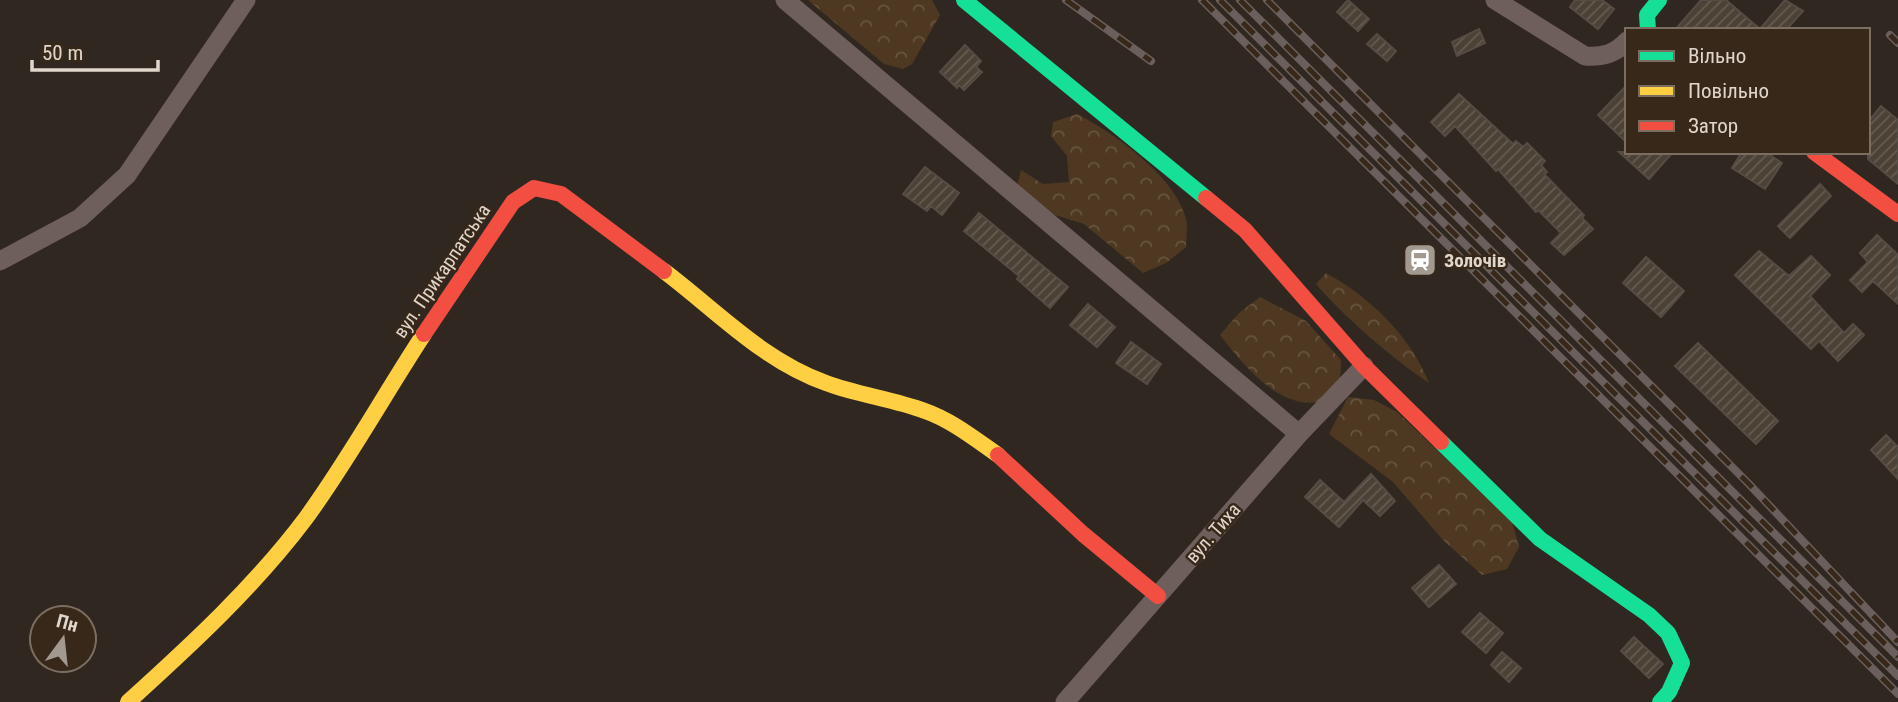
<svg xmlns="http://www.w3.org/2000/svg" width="1898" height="702" font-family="'Roboto Condensed',sans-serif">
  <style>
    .forest { fill: url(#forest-crowns) }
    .building { fill: url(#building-hatch); stroke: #544d46; stroke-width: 2 }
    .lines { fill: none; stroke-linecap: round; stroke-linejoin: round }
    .street { stroke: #6e5e5c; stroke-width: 19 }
    .fast { stroke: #16e098; stroke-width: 16 }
    .slow { stroke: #ffcf43; stroke-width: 16 }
    .jam { stroke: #f24e42; stroke-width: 16 }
    .rail-casing { stroke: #6a5f5c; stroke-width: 8 }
    .rail { stroke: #372819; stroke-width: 5; stroke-dasharray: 16; stroke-linecap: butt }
    .labels { text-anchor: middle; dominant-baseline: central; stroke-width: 5; stroke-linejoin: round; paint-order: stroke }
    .poi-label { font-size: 19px; font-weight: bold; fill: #e0d6cc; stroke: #372819; text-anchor: start }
    .street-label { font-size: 19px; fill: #e0d6cc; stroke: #372819 }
  </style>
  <defs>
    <pattern id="forest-crowns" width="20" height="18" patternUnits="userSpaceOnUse" patternTransform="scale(1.75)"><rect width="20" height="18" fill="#4e3821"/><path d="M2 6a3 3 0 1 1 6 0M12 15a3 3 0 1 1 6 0" fill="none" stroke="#675440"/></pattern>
    <pattern id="building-hatch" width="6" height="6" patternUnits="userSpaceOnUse" patternTransform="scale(1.75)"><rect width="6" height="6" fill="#4c4135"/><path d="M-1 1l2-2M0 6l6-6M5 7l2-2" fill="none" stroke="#665c51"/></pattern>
  </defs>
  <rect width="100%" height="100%" fill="#302820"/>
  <!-- forest -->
  <path class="forest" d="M808,0H932L940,15L912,64L903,69L884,64Z
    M1077,114C1114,133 1176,177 1186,219C1188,228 1186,238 1186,247L1166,263L1143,273L1084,224L1036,209L1015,195L1021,170L1043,184L1069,182L1067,156L1051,136L1053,122Z
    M1326,273C1370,297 1411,337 1429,383C1393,359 1344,317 1316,284Z
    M1260,297L1306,321L1341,360L1340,386C1334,391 1326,400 1318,402C1278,409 1242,363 1220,335L1239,313Z
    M1348,397L1374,400L1397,412L1512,522L1519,547L1507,569L1482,575L1443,540L1393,482L1329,434Z"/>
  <!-- building -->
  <path class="building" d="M1348,0L1369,19L1358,31L1337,12Z
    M1575,0H1602L1614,9L1598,29L1570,7Z
    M1701,0H1726L1760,29L1785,0L1803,11L1786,30H1675Z
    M1479,29L1485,43L1457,56L1452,42Z
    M1377,34L1396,51L1387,61L1367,44Z
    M965,45L981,61L976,67L982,72L964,90L959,85L957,88L940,72Z
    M1627,85V143L1598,115Z
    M1459,94L1513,144L1516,141L1523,147L1527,143L1545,161L1541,165L1547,172L1544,174L1584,215L1582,218L1593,229L1564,255L1551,243L1561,233L1538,210L1536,212L1498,169L1496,171L1455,126L1445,136L1431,122Z
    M1881,106L1898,120V184L1868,159V122Z
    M1619,152H1673L1649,179Z
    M1742,152H1765L1782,163L1765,189L1732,168Z
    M925,167L959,193L942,215L931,206L927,211L903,194Z
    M1820,184L1831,196L1790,238L1778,226Z
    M979,213L1068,287L1050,308L1017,279L1019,276L964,231Z
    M1877,235L1898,255V304L1873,281L1862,292L1850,280L1868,262L1860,253Z
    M1759,251L1789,276L1811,256L1830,275L1810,296L1844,333L1853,324L1864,335L1838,361L1819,341L1811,349L1735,275Z
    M1646,257L1684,291L1661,317L1623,283Z
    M1088,304L1115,327L1097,347L1070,325Z
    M1131,342L1161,364L1147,384L1116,363Z
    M1698,343L1778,421L1756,444L1675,366Z
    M1886,435L1898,447V479L1871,450Z
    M1371,474L1395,501L1380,516L1363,500L1339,527L1305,497L1320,480L1344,502Z
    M1439,565L1456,584L1429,607L1412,588Z
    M1480,613L1503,633L1486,653L1462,632Z
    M1634,637L1663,664L1649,678L1621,651Z
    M1502,652L1521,668L1509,682L1491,665Z"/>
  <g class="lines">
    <!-- street -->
    <path class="street" d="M785,0L1299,434
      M1495,0L1585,56C1603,57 1615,54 1627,41
      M0,261L80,218L127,175L246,0
      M1065,702L1299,434L1364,366"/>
    <!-- fast -->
    <path class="fast" d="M964,0L1206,198
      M1648,30L1647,15L1659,0
      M1441,442L1540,539L1649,615L1668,633L1682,663L1669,692L1660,702"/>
    <!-- slow -->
    <path class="slow" d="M664,271C717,311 762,360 826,383C858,395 893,399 925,411C951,420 975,439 998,455
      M128,702C191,645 255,586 306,518C349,459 384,395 424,334"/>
    <!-- jam -->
    <path class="jam" d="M1814,152L1898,214
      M1206,198L1245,230L1364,366L1441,442
      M424,334L513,202L534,188L561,194L664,271
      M998,455L1083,534L1158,596"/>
    <defs>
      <path id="rail" d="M1066,0L1151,61
        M1202,0L1898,694
        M1220,0L1898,676
        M1240,0L1898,657
        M1267,0L1748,483L1898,642
        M1890,35L1898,43"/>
    </defs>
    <!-- rail casing -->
    <use href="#rail" class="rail-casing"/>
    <!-- rail -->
    <use href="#rail" class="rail"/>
  </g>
  <!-- icons -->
  <defs>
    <symbol id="station-square" viewBox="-11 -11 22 22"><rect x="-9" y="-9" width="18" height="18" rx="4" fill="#a29990" stroke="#372819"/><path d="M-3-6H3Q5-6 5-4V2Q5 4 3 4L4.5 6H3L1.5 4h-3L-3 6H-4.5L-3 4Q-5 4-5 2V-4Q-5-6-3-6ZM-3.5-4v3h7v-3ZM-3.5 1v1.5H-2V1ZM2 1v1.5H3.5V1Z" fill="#fff"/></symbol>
  </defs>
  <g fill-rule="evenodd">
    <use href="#station-square" x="1401" y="241" width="38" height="38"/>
  </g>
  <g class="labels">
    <!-- poi labels -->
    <g class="poi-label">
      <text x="1444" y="260">Золочів</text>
    </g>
    <!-- street labels -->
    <g class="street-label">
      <text transform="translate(442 271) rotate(-56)">вул. Прикарпатська</text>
      <text transform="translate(1213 533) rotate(-49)">вул. Тиха</text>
    </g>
  </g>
  <!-- legend -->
  <rect x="1625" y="28" width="245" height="126" fill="#372819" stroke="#7b6e61" stroke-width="2"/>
  <rect x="1639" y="51" width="35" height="10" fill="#16e098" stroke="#7b6e61" stroke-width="2"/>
  <text x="1688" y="63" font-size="21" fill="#e0d6cc">Вільно</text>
  <rect x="1639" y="86" width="35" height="10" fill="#ffcf43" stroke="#7b6e61" stroke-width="2"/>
  <text x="1688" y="98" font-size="21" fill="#e0d6cc">Повільно</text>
  <rect x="1639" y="121" width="35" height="10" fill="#f24e42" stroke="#7b6e61" stroke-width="2"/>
  <text x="1688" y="133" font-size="21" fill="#e0d6cc">Затор</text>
  <!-- north arrow -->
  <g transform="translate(63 639) rotate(15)"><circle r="33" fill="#372819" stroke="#7b6e61" stroke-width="2"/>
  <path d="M0-5L12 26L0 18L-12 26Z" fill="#a29990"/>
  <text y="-10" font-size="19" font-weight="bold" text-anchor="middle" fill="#e0d6cc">Пн</text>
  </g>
  <!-- scale -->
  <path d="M32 60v10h126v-10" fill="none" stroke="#e0d6cc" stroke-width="3.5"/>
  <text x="42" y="60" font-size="21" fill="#e0d6cc" stroke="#372819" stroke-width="5" paint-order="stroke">50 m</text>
</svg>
